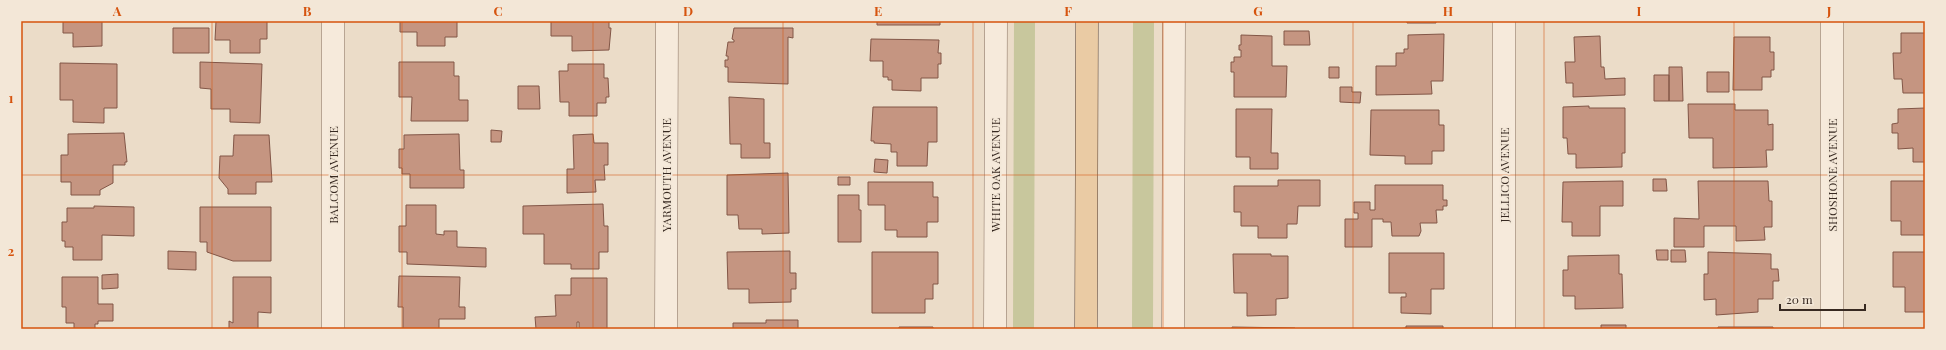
<svg xmlns="http://www.w3.org/2000/svg" width="1946" height="350" font-family="'Playfair Display',serif">
  <style>
    .green { fill: #c8c79d }
    .building { fill: #c59581; stroke: #825647 }
    .lines { fill: none; stroke-linecap: round; stroke-linejoin: round }
    .street-casing { stroke: #856e5f; stroke-width: 23 }
    .primary-casing { stroke: #543d32; stroke-width: 23 }
    .street { stroke: #f6eadb; stroke-width: 22 }
    .primary { stroke: #eacba4; stroke-width: 22 }
    .grid { fill: none; stroke: #d6540e; stroke-width: 1; stroke-opacity: 0.55 }
    .labels { text-anchor: middle; dominant-baseline: central; stroke-width: 3; stroke-linejoin: round; paint-order: stroke }
    .street-label { font-size: 12px; fill: #372921; stroke: #f3e7d7 }
    .neatline { fill: none; stroke: #d6540e; stroke-width: 1.5 }
    .grid-label { font-size: 13px; text-anchor: middle; font-weight: bold; fill: #d6540e }
  </style>
  <rect width="100%" height="100%" fill="#ebdcc8"/>
  <!-- green -->
  <path class="green" d="M1014,21H1035L1034,329H1013Z
    M1133,21H1154L1153,329H1132Z"/>
  <!-- building -->
  <path class="building" d="M63,21H102V46L73,47V33H63Z
    M216,21H267V39H260V53H230V40H215Z
    M400,21H457V37H445V46H417V32H400Z
    M551,21H609V28H611L609,50L572,51V36H551Z
    M877,21H940V25H877Z
    M1387,21H1436V23H1407V21Z
    M173,28H209V53H173Z
    M734,28H793V38L788,37V84L728,82V67H725V60H728V56H726L728,42H734V40L732,39Z
    M1284,31H1309L1310,45H1284Z
    M1901,33H1925V93H1903L1902,79H1894L1893,53H1901Z
    M1444,34L1443,81H1431L1432,94L1376,95V66H1396V53H1404V49H1408V35Z
    M1241,35L1272,36V66H1287L1286,97H1234V72H1231V62H1234V57H1241V50H1239V45H1241Z
    M1600,36L1601,67H1604L1605,79L1625,78V95L1573,97V83H1566L1565,62H1575L1574,37Z
    M1734,37H1770V52H1774V70H1771V77H1762V90H1733Z
    M871,39L939,40L938,53H941V64H938V78H921V91L892,90V80H888V77H883V61H870Z
    M200,62L262,64L260,123L230,122V109H211V89L200,88Z
    M399,62H454V76H459V100H468V121H411L412,97H399Z
    M60,63L117,64V108H104V123L73,122V100H60Z
    M568,64H604V78H608L609,97H606V103H597V116H569V102H560L559,71H568Z
    M1329,67H1339V78H1329Z
    M1669,67H1682L1683,101H1669Z
    M1707,72H1729V92H1707Z
    M1654,75H1669V101H1654Z
    M518,86H539L540,109H518Z
    M1340,87H1352V92H1361L1360,103L1340,102Z
    M729,97L764,99V143H770V158H741V144H730Z
    M1688,104H1735V110H1768V125L1773,124V150H1766L1767,167L1713,168V138H1689Z
    M1589,106V108H1625V153H1622V167L1576,168V154H1568L1567,138H1563V107Z
    M873,107H937V142H928L927,166H897V152H891V144L874,143V141H871Z
    M1925,108V162H1913V148L1898,149V133H1892V124L1898,123V109Z
    M1236,109H1272L1271,153H1278V169H1250V157H1236Z
    M1371,110H1439V125H1444V151H1432V164H1405V156L1370,155Z
    M491,130L502,131L501,142H491Z
    M124,133L127,162H125V165H113V183L100,190V195H71V182H61V155H68V134Z
    M459,134L460,170H464V188H410V174H402V168H399V149H404V135Z
    M593,134L594,143H608V165H604L605,180H595L596,192L567,193V169H574L573,135Z
    M234,135H269L272,182H256V194H228V189L219,178L220,156H233Z
    M875,159L888,160L887,173L874,172Z
    M788,173L789,233L762,234V229H739L738,215H727V175Z
    M838,177H850V185H838Z
    M1653,179H1666L1667,191H1653Z
    M1278,180H1320V206H1298L1297,224H1287V238H1258V226H1241V212H1234V186H1278Z
    M1623,181V206H1600V236H1572V222H1562L1563,182Z
    M1698,181H1768L1769,201H1772V227H1764L1765,240L1736,241V226H1704V247H1674V218L1699,219Z
    M1891,181H1925V235H1901V221H1891Z
    M868,182H933V197H938V222H927V237H897V230H885V205H868Z
    M1375,185H1443V200H1447V206H1443V210H1436L1437,223H1420L1421,231L1419,236H1392L1391,222H1383V219H1372V247H1345V219H1358V213H1354V202H1370V210H1375Z
    M838,195H859V210H861V242H838Z
    M603,204L604,226H608V252H599V269H571V264H544V234H523V206Z
    M406,205H436V234L444,235V231H457V247L486,248V267L407,264V252H399V226H406Z
    M94,206L134,207V236L102,235V260H73V247H65V241H62V222H67V208H94Z
    M200,207H271V261H233L207,252V242H200Z
    M1656,250H1668V260H1657Z
    M1671,250H1685L1686,262H1671Z
    M168,251L196,252V270L168,269Z
    M790,251V273H796V289H791V302L749,303V289H728L727,252Z
    M872,252H938V284H933V299H925V313H872Z
    M1708,252L1771,254V269H1778L1779,281H1773V299H1758V312L1716,315V299L1704,300V274H1708Z
    M1893,252H1925V312H1905V287H1893Z
    M1389,253H1444V289H1431V314L1401,313V297H1406V293H1389Z
    M1233,254H1271V256H1288V298L1276,299V315L1247,316V293H1234Z
    M1619,255V274H1622L1623,308L1575,309V296H1563V270H1568V256Z
    M118,274V288L102,289V275Z
    M399,276L460,277L459,307H465V319H439V329H403V307H398Z
    M62,277H98V304H113V321H98V324H95V329H74V323H66V307H62Z
    M233,277H271V313L258,312V329H229V321L233,323Z
    M571,278H607V329H579V322H577V329H536L535,317L556,316L555,295H571Z
    M766,320H798V329H733V323H766Z
    M1601,325H1626V329H1601Z
    M1406,326H1443V329H1398L1406,328Z
    M899,327H933V329H899Z
    M1232,327L1295,328V329H1232Z
    M1718,327H1773V329H1718Z"/>
  <g class="lines">
    <defs>
      <path id="street" d="M1504,21V329
        M333,329V21
        M666,329L667,21
        M995,329L996,21
        M1173,329L1174,21
        M1832,329V21"/>
      <path id="primary" d="M1086,329L1087,21"/>
    </defs>
    <!-- street casing -->
    <use href="#street" class="street-casing"/>
    <!-- primary casing -->
    <use href="#primary" class="primary-casing"/>
    <!-- street -->
    <use href="#street" class="street"/>
    <!-- primary -->
    <use href="#primary" class="primary"/>
  </g>
  <!-- grid -->
  <path class="grid" d="M212,21V329M402,21V329M593,21V329M783,21V329M973,21V329M1163,21V329M1353,21V329M1544,21V329M1734,21V329M21,175H1925"/>
  <g class="labels">
    <!-- street labels -->
    <g class="street-label">
      <text transform="translate(333 175) rotate(-90)">BALCOM AVENUE</text>
      <text transform="translate(666 175) rotate(-90)">YARMOUTH AVENUE</text>
      <text transform="translate(995 175) rotate(-90)">WHITE OAK AVENUE</text>
      <text transform="translate(1504 175) rotate(-90)">JELLICO AVENUE</text>
      <text transform="translate(1832 175) rotate(-90)">SHOSHONE AVENUE</text>
    </g>
  </g>
  <!-- border -->
  <rect width="1946" height="350" fill="none" stroke="#f3e7d7" stroke-width="44"/>
  <!-- scale -->
  <path d="M1780 304v6h85v-6" fill="none" stroke="#372921" stroke-width="2"/>
  <text x="1786" y="304" font-size="12" fill="#372921" stroke="#f3e7d7" stroke-width="3" paint-order="stroke">20 m</text>
  <rect x="22" y="22" width="1902" height="306" class="neatline"/>
  <g class="grid-label">
    <text x="117" y="16">A</text>
    <text x="307" y="16">B</text>
    <text x="498" y="16">C</text>
    <text x="688" y="16">D</text>
    <text x="878" y="16">E</text>
    <text x="1068" y="16">F</text>
    <text x="1258" y="16">G</text>
    <text x="1448" y="16">H</text>
    <text x="1639" y="16">I</text>
    <text x="1829" y="16">J</text>
    <text x="11" y="103">1</text>
    <text x="11" y="256">2</text>
  </g>
</svg>
